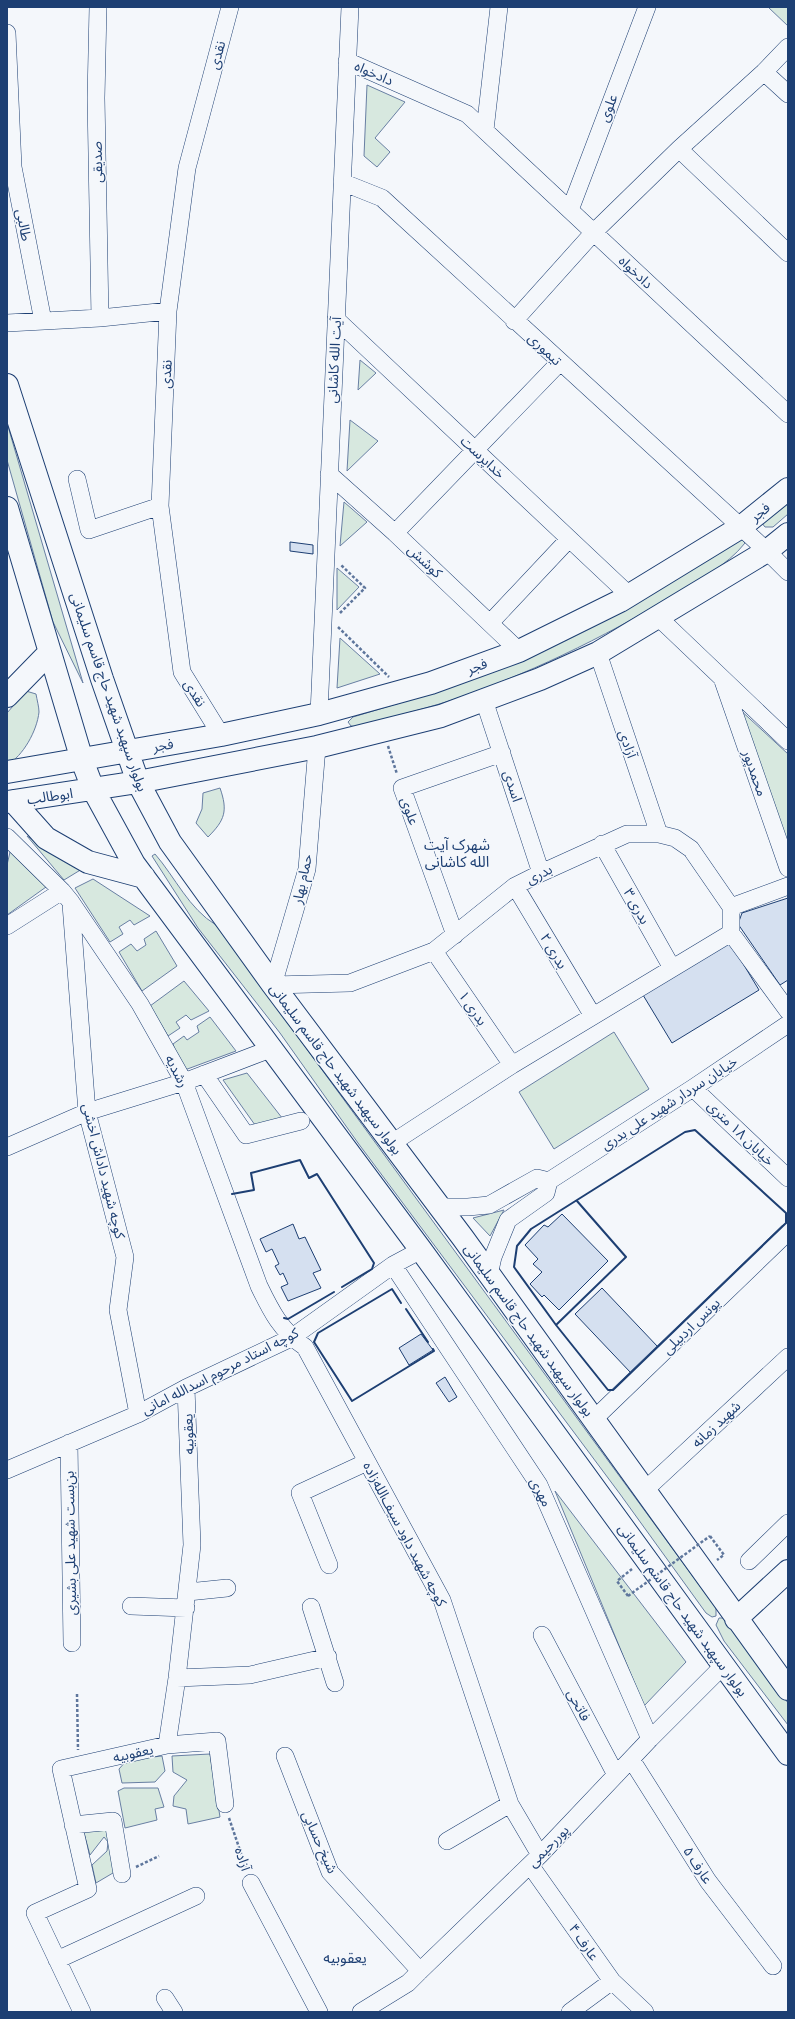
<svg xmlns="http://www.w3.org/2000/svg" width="795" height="2019" font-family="'Public Sans','Noto Sans Arabic',sans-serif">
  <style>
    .green { fill: #d7e8df; stroke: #687fa3 }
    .building { fill: #d5e0f0; stroke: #1d3f73 }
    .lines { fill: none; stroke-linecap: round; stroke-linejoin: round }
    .minor-casing { stroke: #1d3f73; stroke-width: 18 }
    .major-casing { stroke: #1d3f73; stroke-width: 24 }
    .path { stroke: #5e769c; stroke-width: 2.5; stroke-dasharray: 3 2; stroke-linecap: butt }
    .minor { stroke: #f4f7fb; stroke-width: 17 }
    .major { stroke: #f4f7fb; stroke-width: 22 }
    .path-bridge { stroke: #5e769c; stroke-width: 2.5; stroke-dasharray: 3 2; stroke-linecap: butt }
    .wall { stroke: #1d3f73; stroke-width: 2 }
    .labels { text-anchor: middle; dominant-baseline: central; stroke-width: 3; stroke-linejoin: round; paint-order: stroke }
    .street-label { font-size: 14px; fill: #1d3f73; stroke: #f4f7fb }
    .neighbourhood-label { font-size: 15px; fill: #1d3f73; stroke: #f4f7fb }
  </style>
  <rect width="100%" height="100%" fill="#f4f7fb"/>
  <!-- green -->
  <path class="green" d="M768,7H788V26Z
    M367,85L405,102L375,138L390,152L377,167L364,156Z
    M360,360L376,373L358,390Z
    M350,420L378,441L347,471Z
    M7,423L83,683L53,622L7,460Z
    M788,498V514L773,527H765L761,522Z
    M344,502L367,522L340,546Z
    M741,538L745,543C727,566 698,580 674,595C603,638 525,676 446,702C417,711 387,718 358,727L351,726L348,722L353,717L446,689L530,656Z
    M337,568L359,587L337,610Z
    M340,638L380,674L337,688Z
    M26,691L36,694C37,700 39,707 39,712C37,731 23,756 7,765V713Z
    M737,707L788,754V851Z
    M220,788C228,811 225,820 208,837L196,823L202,809L203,793Z
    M27,836L82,869L64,880Z
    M10,852L46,887L7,915V865Z
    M155,854C175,877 189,909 216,925L716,1608V1616L712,1617L706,1613L620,1494L358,1143L280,1033L198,928L152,856Z
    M93,879L150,916L134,925L130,920L119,927L123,934L110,942L75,888Z
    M156,931L177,966L142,991L119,952L131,944L137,951L146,945L144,939Z
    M184,981L209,1011L191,1020L186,1015L176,1022L180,1028L168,1036L150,1006Z
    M210,1017L236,1051L182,1071L173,1044L184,1036L187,1040L199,1032L197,1026Z
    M614,1032L649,1089L554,1149L519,1092Z
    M247,1073L286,1123L260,1132L223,1080Z
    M504,1210L490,1236L473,1218Z
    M555,1491L686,1662L644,1706Z
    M719,1618H724L788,1703V1725L724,1641L716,1625Z
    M210,1754L220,1817L188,1824L186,1809L173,1806L174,1796L187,1780L173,1772L172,1756Z
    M162,1756L165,1771L155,1782L122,1783L119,1769L127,1760Z
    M124,1788H158L164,1807L155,1809L157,1820L125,1828L118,1791Z
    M88,1830H112L118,1870L96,1883L92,1865L107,1851L108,1842L104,1837L90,1855L84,1833Z"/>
  <!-- building -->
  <path class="building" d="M290,542L313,545V554L290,551Z
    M788,898V980L780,985L738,924L742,913Z
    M730,942L759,990L672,1043L643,995Z
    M562,1214L608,1261L559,1310L544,1295L542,1297L530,1284L542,1272L533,1264L538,1259L525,1245L544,1225L548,1227Z
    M293,1224L299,1239L305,1237L321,1270L313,1273L321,1288L288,1301L281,1287L288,1284L283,1273L280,1275L275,1266L279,1264L272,1249L266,1252L260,1239Z
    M602,1288L658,1347L631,1373L575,1314Z
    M421,1334L433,1350L409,1365L399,1348Z
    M445,1377L457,1397L449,1402L436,1383Z"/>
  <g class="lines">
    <defs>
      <path id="minor" d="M98,7L96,98L100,318
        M7,33L13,167L43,321
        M347,61L467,114L788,414
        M764,72L788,94
        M485,130L499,7
        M679,149L788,253
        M342,182L382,198L767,551L788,572
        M570,210L647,7
        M336,319L629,595
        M514,321L594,232L679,149L764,72L788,47
        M7,323L100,318L168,311
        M329,474L395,533L519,651
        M77,479L89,530L160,506
        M395,533L560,362
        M658,617L788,741
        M490,623L569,539
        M598,653L659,834
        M722,678L788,868
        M484,700L541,873
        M319,714L350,7
        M221,735L182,672L160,506L168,311L187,168L230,7
        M317,747L307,869L273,985L350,983L434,951L515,886L541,873L627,834H659L675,838L691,849L731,907L788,886
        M7,837L62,891L71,902L140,1004L184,1082L259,1286C271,1311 281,1331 305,1347L442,1600L510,1804L540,1855
        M602,844L672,968
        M515,886L593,1016
        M71,904L87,1112L125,1257L118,1310L138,1414
        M731,907V933L788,1011
        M7,926L62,891
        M455,935L402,788L502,753
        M434,951L512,1065
        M204,1074L246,1135L301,1121
        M693,1088L788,1178
        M392,1143L512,1065L731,933
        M7,1147L87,1112L184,1082L273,1048
        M440,1207H468L489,1205L537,1178L549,1181L693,1088L788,1024
        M393,1265L539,1485L650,1739
        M489,1275L493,1257L508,1220L546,1193L549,1181
        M593,1420L788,1232
        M69,1443L72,1643
        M7,1470L138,1414L186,1388L291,1338L393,1265L421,1250
        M644,1491L788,1357
        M749,1561L788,1523
        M329,1565L300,1493L367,1462
        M188,1592L227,1588
        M131,1606L186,1608
        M311,1607L335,1683
        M542,1635L616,1775
        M177,1678L250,1675L328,1657
        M167,1745L217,1741L225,1804
        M285,1756L330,1872L420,1971
        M631,1759L708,1881L773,1966
        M73,1825L113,1821L122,1874
        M447,1841L510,1804
        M530,1865L612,1981L645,2012
        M251,1883L319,2012
        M57,1960L196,1896
        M165,1998L174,2012
        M82,2012L35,1913L88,1889L61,1769L167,1745L177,1678L192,1545L186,1388
        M361,2012L408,1983L420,1971L540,1855L650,1739L723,1666
        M570,2012L612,1981"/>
      <path id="major" d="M7,385L102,679L138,782L170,842L273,985L463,1238L788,1689
        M7,508L82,760L93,789L134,864L421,1250L788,1754
        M7,696L49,653
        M7,772L221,735L319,714L431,683L519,651L620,601L741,527L788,489
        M13,801L46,838L88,862L144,877
        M7,802L138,782L317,747L441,716L540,679L598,653L767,551L788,534
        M736,1619L788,1571"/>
    </defs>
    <!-- minor casing -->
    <use href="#minor" class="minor-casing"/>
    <!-- major casing -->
    <use href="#major" class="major-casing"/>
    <!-- path -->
    <path class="path" d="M340,613L365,588L341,565
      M338,627L389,677
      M388,746L397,774
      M710,1536L724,1555L717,1560
      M628,1596L617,1581L632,1569
      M77,1694L78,1750
      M229,1818L246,1868
      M136,1867L159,1856"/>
    <!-- minor -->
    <use href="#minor" class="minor"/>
    <!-- major -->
    <use href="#major" class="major"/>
    <!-- path-bridge -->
    <path class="path-bridge" d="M628,1596L710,1536"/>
    <!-- wall -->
    <path class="wall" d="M695,1130L786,1213V1223L613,1390H608L556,1325L514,1267L517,1246L531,1229L685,1132Z
      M232,1194L254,1190L251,1173L300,1160L309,1178L317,1174L374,1263L372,1269L342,1287
      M401,1303L392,1289L318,1333L314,1342L352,1401L434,1351L433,1349
      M406,1309L428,1342
      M284,1318L288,1319L334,1292
      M556,1325L626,1257L577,1201"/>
  </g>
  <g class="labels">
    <!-- street labels -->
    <g class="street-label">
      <text transform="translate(217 55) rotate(-75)">نقدی</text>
      <text transform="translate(374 73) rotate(24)">دادخواه</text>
      <text transform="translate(608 108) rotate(-69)">علوی</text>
      <text transform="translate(97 162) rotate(-91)">صدیقی</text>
      <text transform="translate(24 225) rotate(79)">طالبی</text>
      <text transform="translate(636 272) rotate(43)">دادخواه</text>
      <text transform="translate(545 349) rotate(43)">تیموری</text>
      <text transform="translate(334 360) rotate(-87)">آیت الله کاشانی</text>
      <text transform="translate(166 374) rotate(-87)">نقدی</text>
      <text transform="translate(483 457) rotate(43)">خداپرست</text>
      <text transform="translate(760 512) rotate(-39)">فجر</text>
      <text transform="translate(425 561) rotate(43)">کوشش</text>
      <text transform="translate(477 666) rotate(-21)">فجر</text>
      <text transform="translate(109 692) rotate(71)">بولوار سپهبد شهید حاج قاسم سلیمانی</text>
      <text transform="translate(195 693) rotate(58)">نقدی</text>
      <text transform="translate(628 744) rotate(71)">آزادی</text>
      <text transform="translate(163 745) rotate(-10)">فجر</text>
      <text transform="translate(755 773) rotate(71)">محمدپور</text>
      <text transform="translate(513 786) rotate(72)">اسدی</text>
      <text transform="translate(50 796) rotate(-8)">ابوطالب</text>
      <text transform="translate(410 811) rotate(70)">علوی</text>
      <text transform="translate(539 874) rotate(-27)">بدری</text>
      <text transform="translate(302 879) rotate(-78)">حمام بهار</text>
      <text transform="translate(637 906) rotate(61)">بدری ۳</text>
      <text transform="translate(554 951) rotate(59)">بدری ۲</text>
      <text transform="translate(473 1008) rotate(55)">بدری ۱</text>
      <text transform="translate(336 1069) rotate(53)">بولوار سپهبد شهید حاج قاسم سلیمانی</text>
      <text transform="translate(177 1071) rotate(63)">رشدیه</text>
      <text transform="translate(669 1103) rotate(-33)">خیابان سردار شهید علی بدری</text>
      <text transform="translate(741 1133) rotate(44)">خیابان ۱۸ متری</text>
      <text transform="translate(104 1171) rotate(76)">کوچه شهید داداش اخشی</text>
      <text transform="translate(691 1326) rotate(-44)">یونس اردبیلی</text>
      <text transform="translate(529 1330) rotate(54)">بولوار سپهبد شهید حاج قاسم سلیمانی</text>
      <text transform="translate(220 1371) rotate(-27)">کوچه استاد مرحوم اسدالله امانی</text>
      <text transform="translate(716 1424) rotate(-43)">شهید زمانه</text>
      <text transform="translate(188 1434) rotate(-92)">یعقوبیه</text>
      <text transform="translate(541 1492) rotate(63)">مهری</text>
      <text transform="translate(405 1534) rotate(62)">کوچه شهید داود سیف‌الله‌زاده</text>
      <text transform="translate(70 1543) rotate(-91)">بن‌بست شهید علی بشیری</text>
      <text transform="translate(683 1610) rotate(54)">بولوار سپهبد شهید حاج قاسم سلیمانی</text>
      <text transform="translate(579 1705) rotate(62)">فاتحی</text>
      <text transform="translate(133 1753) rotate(-12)">یعقوبیه</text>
      <text transform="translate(320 1842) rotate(66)">شیخ حسابی</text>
      <text transform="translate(548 1846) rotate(-46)">پوررحیمی</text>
      <text transform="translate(243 1859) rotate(72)">آزاده</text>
      <text transform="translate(698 1865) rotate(57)">عارف ۵</text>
      <text transform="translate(584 1942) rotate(55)">عارف ۴</text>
    </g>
    <!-- neighbourhood labels -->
    <g class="neighbourhood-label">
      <text x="457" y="844">شهرک آیت<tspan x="457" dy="17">الله کاشانی</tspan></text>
      <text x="345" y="1957">یعقوبیه</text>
    </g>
  </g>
  <!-- border -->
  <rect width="795" height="2019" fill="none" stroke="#1d3f73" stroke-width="16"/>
</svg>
